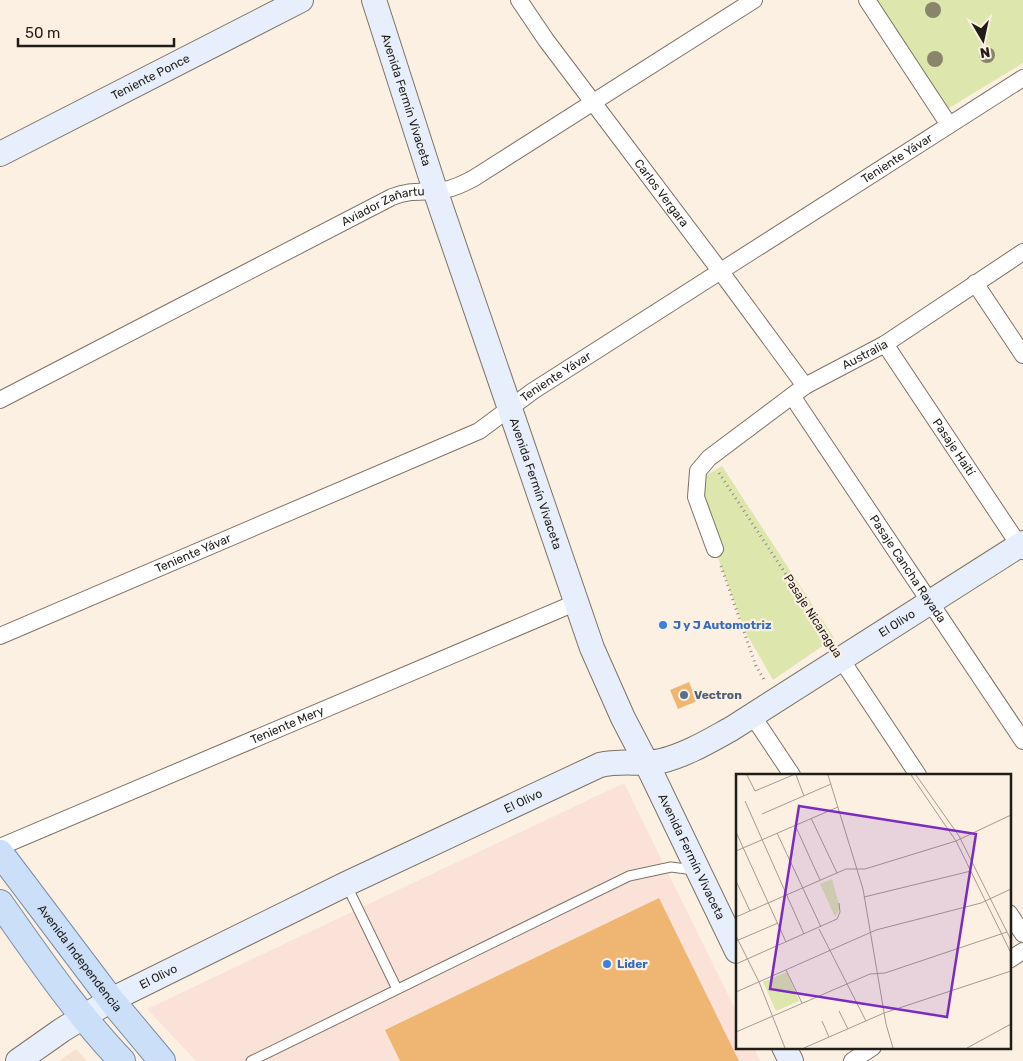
<svg xmlns="http://www.w3.org/2000/svg" width="1023" height="1061" font-family="Rubik,sans-serif">
  <style>
    .commercial { fill: #fbe2d9 }
    .built { fill: #f5e3cf }
    .green { fill: #dde6ad }
    .building { fill: #efb572 }
    .lines { fill: none; stroke-linecap: round; stroke-linejoin: round }
    .lane-casing { stroke: #7e7367; stroke-width: 11 }
    .street-casing { stroke: #7e7367; stroke-width: 18 }
    .secondary-casing { stroke: #7e7367; stroke-width: 26 }
    .primary-casing { stroke: #7a8da6; stroke-width: 28 }
    .path { stroke: #928a80; stroke-width: 3; stroke-dasharray: 1 4; stroke-linecap: butt }
    .lane { stroke: #fff; stroke-width: 9 }
    .street { stroke: #fff; stroke-width: 16 }
    .secondary { stroke: #e6effb; stroke-width: 24 }
    .primary { stroke: #ccdff8; stroke-width: 26 }
    .tree { fill: #88856b }
    .shop-dot { fill: #3f7fe0; stroke: #fcf0e2; stroke-width: 2 }
    .service-dot { fill: #5c6f8a; stroke: #fcf0e2; stroke-width: 2 }
    .labels { text-anchor: middle; dominant-baseline: central; stroke-width: 4.5; stroke-linejoin: round; paint-order: stroke }
    .street-label { font-size: 12px; fill: #201c17; stroke: #fcf0e2 }
    .shop-label { font-size: 12px; font-weight: bold; fill: #366cbe; stroke: #fcf0e2; text-anchor: start }
    .service-label { font-size: 12px; font-weight: bold; fill: #4e5e75; stroke: #fcf0e2; text-anchor: start }
    .inset-road { fill: none; stroke: #a49b91; stroke-width: 1 }
    .view { fill: #7b2cbf; fill-opacity: 0.15; stroke: #7b2cbf; stroke-width: 2.5 }
    .inset-edge { fill: none; stroke: #201c17; stroke-width: 2.5 }
  </style>
  <rect width="100%" height="100%" fill="#fcf0e2"/>
  <!-- commercial -->
  <path class="commercial" d="M624,783L737,1013V1047H754L760,1061H196L147,1009Z"/>
  <!-- built -->
  <path class="built" d="M76,1049L87,1061H59Z"/>
  <!-- green -->
  <path class="green" d="M873,0H1023V63L946,110Z
    M722,466L834,638L773,680L746,633L705,523V476Z"/>
  <!-- building -->
  <path class="building" d="M689,682L697,701L678,709L670,690Z
    M659,898L739,1061H400L385,1030Z"/>
  <g class="lines">
    <defs>
      <path id="lane" d="M346,884L397,989
        M251,1061L629,876L671,867L694,870"/>
      <g id="street">
        <path id="s1" d="M519,0L546,40L721,272L805,386"/>
        <path d="M867,0L949,125"/>
        <path d="M975,283L1023,355"/>
        <path id="s2" d="M885,344L1023,551"/>
        <path id="s3" d="M792,396L1023,741"/>
        <path id="s4" d="M0,400L392,197C412,189 424,193 444,190C455,188 465,183 474,178L754,0"/>
        <path id="s5" d="M715,549L696,497L698,471L709,458L805,386L885,344L1023,252"/>
        <path id="s6" d="M0,636L479,431L533,391L1023,78"/>
        <path d="M841,659L918,775"/>
        <path d="M752,715L792,775"/>
        <path id="s7" d="M0,847L575,603"/>
        <path d="M1009,913L1023,934"/>
        <path d="M1009,960L1023,951"/>
        <path d="M852,1061L873,1047"/>
      </g>
      <g id="secondary">
        <path id="s8" d="M374,0L435,190L592,648L623,718L646,762L737,951"/>
        <path id="s9" d="M0,154L301,0"/>
        <path d="M784,1047L791,1061"/>
        <path id="s10" d="M18,1061L62,1030L111,1000L346,884L600,765C621,760 641,765 661,761C686,755 709,741 731,729L1023,543"/>
      </g>
      <g id="primary">
        <path id="s11" d="M0,853L111,1000L162,1061"/>
        <path d="M0,903C39,958 76,1013 122,1061"/>
      </g>
    </defs>
    <!-- lane casing -->
    <use href="#lane" class="lane-casing"/>
    <!-- street casing -->
    <use href="#street" class="street-casing"/>
    <!-- secondary casing -->
    <use href="#secondary" class="secondary-casing"/>
    <!-- primary casing -->
    <use href="#primary" class="primary-casing"/>
    <!-- path -->
    <path class="path" d="M719,473L830,641
      M721,566L756,666L765,681"/>
    <!-- lane -->
    <use href="#lane" class="lane"/>
    <!-- street -->
    <use href="#street" class="street"/>
    <!-- secondary -->
    <use href="#secondary" class="secondary"/>
    <!-- primary -->
    <use href="#primary" class="primary"/>
  </g>
  <!-- trees -->
  <g class="tree">
    <circle cx="933" cy="10" r="8"/>
    <circle cx="987" cy="55" r="8"/>
    <circle cx="935" cy="59" r="8"/>
  </g>
  <!-- markers -->
  <g class="shop-dot">
    <circle cx="663" cy="625" r="5"/>
    <circle cx="607" cy="964" r="5"/>
  </g>
  <circle class="service-dot" cx="684" cy="695" r="5"/>
  <g class="labels">
    <!-- street labels -->
    <g class="street-label">
      <text stroke="none"><textPath href="#s9" startOffset="169">Teniente Ponce</textPath></text>
      <text stroke="none"><textPath href="#s8" startOffset="105">Avenida Fermín Vivaceta</textPath></text>
      <text stroke="none"><textPath href="#s6" startOffset="1020">Teniente Yávar</textPath></text>
      <text stroke="none"><textPath href="#s1" startOffset="240">Carlos Vergara</textPath></text>
      <text stroke="none"><textPath href="#s4" startOffset="430">Aviador Zañartu</textPath></text>
      <text stroke="none"><textPath href="#s5" startOffset="286">Australia</textPath></text>
      <text stroke="none"><textPath href="#s6" startOffset="615">Teniente Yávar</textPath></text>
      <text stroke="none"><textPath href="#s2" startOffset="124">Pasaje Haití</textPath></text>
      <text stroke="none"><textPath href="#s8" startOffset="510">Avenida Fermín Vivaceta</textPath></text>
      <text stroke="none"><textPath href="#s6" startOffset="210">Teniente Yávar</textPath></text>
      <text stroke="none"><textPath href="#s3" startOffset="208">Pasaje Cancha Rayada</textPath></text>
      <text transform="translate(813 616) rotate(57)">Pasaje Nicaragua</text>
      <text stroke="none"><textPath href="#s10" startOffset="989">El Olivo</textPath></text>
      <text stroke="none"><textPath href="#s7" startOffset="312">Teniente Mery</textPath></text>
      <text stroke="none"><textPath href="#s10" startOffset="569">El Olivo</textPath></text>
      <text stroke="none"><textPath href="#s8" startOffset="915">Avenida Fermín Vivaceta</textPath></text>
      <text stroke="none"><textPath href="#s11" startOffset="132">Avenida Independencia</textPath></text>
      <text stroke="none"><textPath href="#s10" startOffset="164">El Olivo</textPath></text>
    </g>
    <!-- shop labels -->
    <g class="shop-label">
      <text x="673" y="625">J y J Automotriz</text>
      <text x="617" y="964">Lider</text>
    </g>
    <!-- service labels -->
    <g class="service-label">
      <text x="694" y="695">Vectron</text>
    </g>
  </g>
  <!-- overview -->
  <g transform="translate(736 774)">
    <rect width="275" height="275" fill="#fcf0e2"/>
    <path d="M96,105L104,134L99,143L84,110ZM51,198L63,227L40,237L27,208Z" fill="#dde6ad"/>
    <path class="inset-road" d="M11,1L19,17L57,1M60,1L68,22M92,1L127,115L150,250L157,274M175,1L220,67L275,179M180,1L223,62L275,166M9,27L68,160M26,40L95,10M75,44L101,99M59,51L84,106M0,58L50,168M41,59L85,153M0,77L102,33M0,107L14,137M128,123L235,97M0,143L110,95H129L220,67L275,41M83,155L130,247M0,162L23,208L49,274M0,167L42,149M0,190L101,145L104,138L103,129M50,196L66,229M0,218L140,156L245,129L275,115M103,237L112,255M86,247L93,263M0,258L134,200L149,199L271,158M68,274L148,239L275,197M231,274L275,250"/>
    <path class="view" d="M63,32L240,60L211,243L34,215Z"/>
    <rect width="275" height="275" class="inset-edge"/>
  </g>
  <!-- north arrow -->
  <g transform="translate(983 40) rotate(171)" stroke="#fcf0e2" stroke-width="4" paint-order="stroke">
  <path d="M0-4L9 19L0 12L-9 19Z" fill="#201c17"/>
  <text y="-8" font-size="14" font-weight="bold" text-anchor="middle" fill="#201c17">N</text>
  </g>
  <!-- scale -->
  <path d="M18 38v8h156v-8" fill="none" stroke="#201c17" stroke-width="2.5"/>
  <text x="25" y="38" font-size="15" fill="#201c17" stroke="#fcf0e2" stroke-width="4" paint-order="stroke">50 m</text>
</svg>
